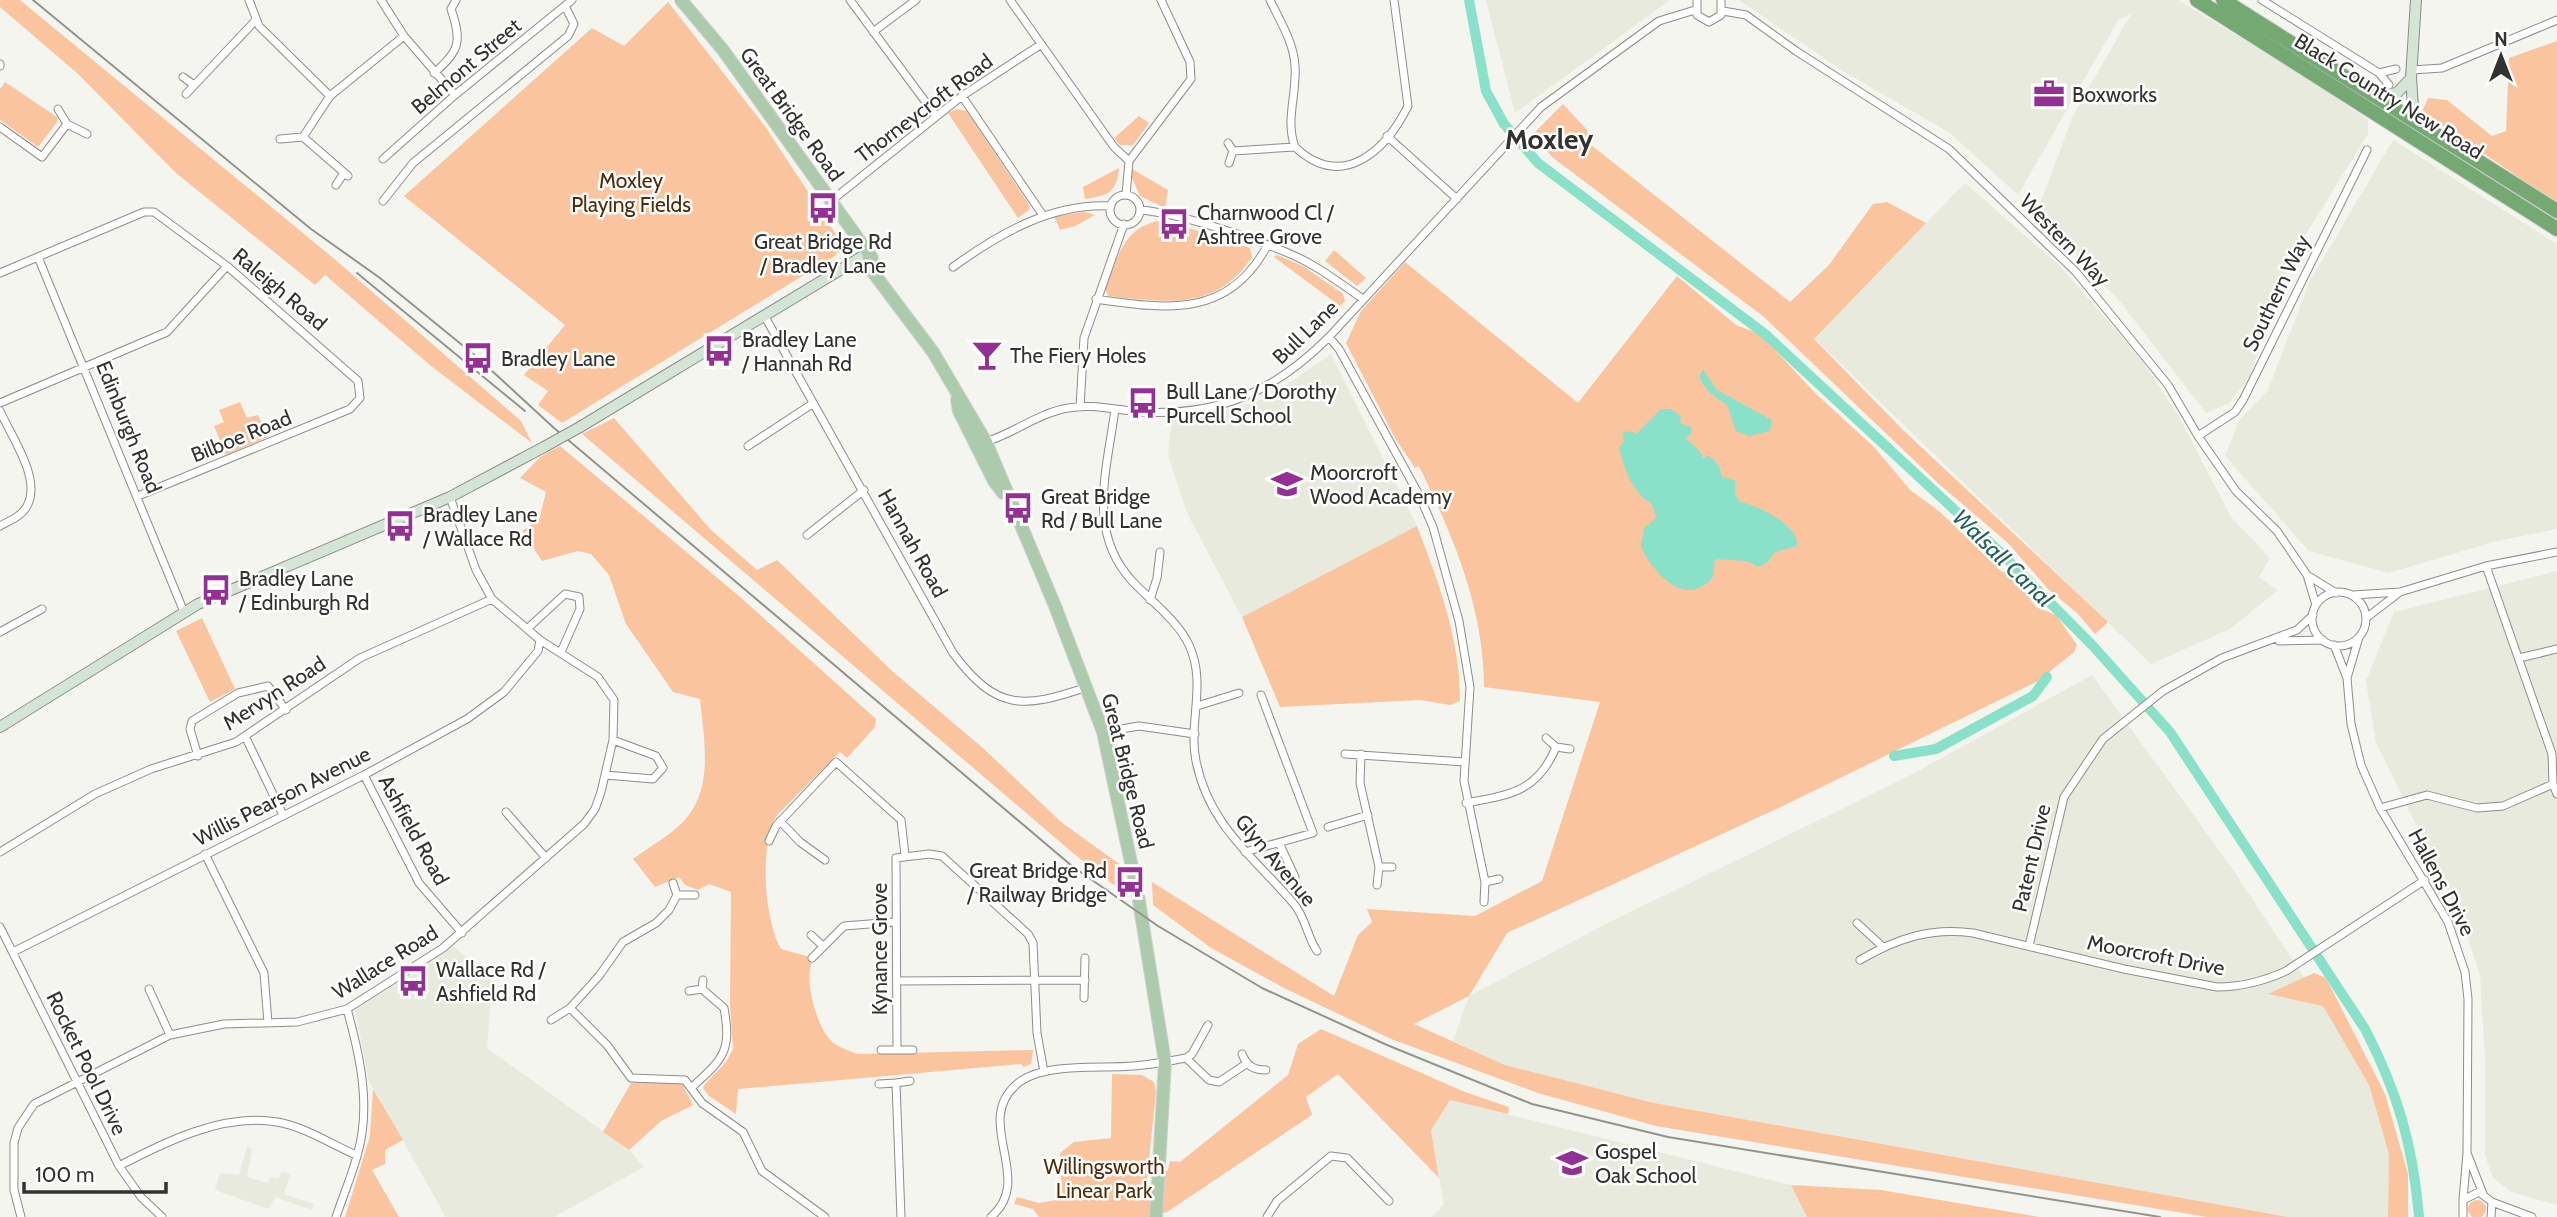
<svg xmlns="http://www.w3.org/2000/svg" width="2557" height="1217" font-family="Cabin,sans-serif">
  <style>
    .built { fill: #e7eadc }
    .green { fill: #fac49f }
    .water { fill: #8ae1c9 }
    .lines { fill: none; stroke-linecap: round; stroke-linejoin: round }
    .canal { stroke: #8ae1c9; stroke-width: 10 }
    .street-casing { stroke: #8c8e87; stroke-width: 9 }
    .secondary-casing { stroke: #8c8e87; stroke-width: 12 }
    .primary-casing { stroke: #d2d2d1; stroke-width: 14 }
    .highway-casing { stroke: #d2d2d1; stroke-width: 16 }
    .street { stroke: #fff; stroke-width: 7 }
    .secondary { stroke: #d5e5d5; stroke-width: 10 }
    .primary { stroke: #accbac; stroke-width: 12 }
    .highway { stroke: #74a974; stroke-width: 14 }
    .tram { stroke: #93948f; stroke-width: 2 }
    .secondary-bridge-casing { stroke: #8c8e87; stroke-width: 12; stroke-linecap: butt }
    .secondary-bridge { stroke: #d5e5d5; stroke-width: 10 }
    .labels { text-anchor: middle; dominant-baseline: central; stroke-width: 5; stroke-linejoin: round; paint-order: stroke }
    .street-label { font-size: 21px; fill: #323330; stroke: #fffffe }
    .poi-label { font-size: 21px; fill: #323330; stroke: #fffffe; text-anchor: start }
    .park-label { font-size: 21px; fill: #522b0a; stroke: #fffffe }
    .water-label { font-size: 23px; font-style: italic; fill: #206454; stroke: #fffffe }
    .district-label { font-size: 28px; font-weight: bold; fill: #323330; stroke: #fffffe }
  </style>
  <rect width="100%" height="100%" fill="#f4f5ee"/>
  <!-- built -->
  <path class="built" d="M1486,0H1670L1515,113Z
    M1739,0H2178L2299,73L2368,120V134L2293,255L2249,377L2229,403L2206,413L2122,304L2037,212L2073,116L2131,14L2118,20L2018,195L1950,133L1843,71Z
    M2393,140L2557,244V529L2497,541L2388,573L2309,551L2225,456L2239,420L2268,390L2310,281Z
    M1965,183L2059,265L2141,359L2178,415L2231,517L2270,558L2259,577L2278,590L2230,629L2151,664L1814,338Z
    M1331,354L1417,526L1242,617L1187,513L1168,455L1172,420L1206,415L1268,398Z
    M2557,571V1205L2512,1192L2493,1178L2485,1155V1057L2480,975L2463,922L2376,742L2366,681L2394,612Z
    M2092,675L2229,864L2323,1006L2369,1085L2389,1154L2388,1217H2288L1654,1103L1505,1065L1453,1041L1469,996L1612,921L1907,777Z
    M454,947L492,979L487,1048L629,1150L644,1167L554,1217H446L369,1081L355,1010Z
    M1450,1100L1791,1185L1807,1217H1431L1444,1205L1431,1130Z
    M247,1147L252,1149L247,1177L268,1183L270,1177L279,1179L281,1172L290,1174L284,1194L314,1204L312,1210L275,1197L269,1209L215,1190L220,1173L239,1175Z"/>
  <!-- green -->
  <path class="green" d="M0,0H20L332,257L521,421L532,443L431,366L325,275L315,285L176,173L77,73L0,7Z
    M668,2L764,125L843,245L835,256L562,423L538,405L548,391L524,375L565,325L404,196L592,28L624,46Z
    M2557,41V203L2422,112L2428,98L2447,100L2492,136L2506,131L2509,58Z
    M5,82L57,117V122L38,147L0,120V89Z
    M1563,104L1587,130L1591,145L1790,302L1829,265L1873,204L1887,202L1926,223L1814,339L1903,430L2108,622L2095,634L2077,613L2048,589L2008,543L1939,484L1764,317L1552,157L1533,134Z
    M957,109L967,111L1028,203L1030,209L1018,218L948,113Z
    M1139,116L1149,123L1133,145H1120L1114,138Z
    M1119,168C1117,192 1108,196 1085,199L1083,187Z
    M1132,169L1168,190L1165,208L1140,196L1132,178Z
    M1085,212L1095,215L1075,226L1060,230L1054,216Z
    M1157,221H1168L1250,248L1252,257C1216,312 1165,302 1108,296L1105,288C1118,258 1122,230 1157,221Z
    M1334,250L1366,278L1357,286L1325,261Z
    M1277,255L1303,266L1343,294L1345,301L1340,306L1274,257Z
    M1405,262L1578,403L1677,276L1736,325L1760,334L1816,394L1874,447L1910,490L1939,511L2001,571L2013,576L2036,607L2056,615L2077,645L2074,652L2038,681L1785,805L1507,933L1469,996L1414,1024L1505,1065L1654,1103L2288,1217H2207L1656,1126L1538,1093L1391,1039L1284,988L1211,948L1153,905L1152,882L1334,996L1358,935L1372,922L1367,909L1475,916L1542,881L1600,702L1484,687C1484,608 1453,536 1419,466L1415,468L1395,438L1346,343L1361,311Z
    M240,402L247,418L258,415L268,437L226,455L214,426L224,422L219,410Z
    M614,418L711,530L757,570L777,560L892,671L984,749L1061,822L1125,868L1120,890L1073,853L582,434Z
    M560,446L740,597L876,719L875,727L847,758L840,752L777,815C759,844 764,920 781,949L814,958C802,975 816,1027 832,1042C838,1047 850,1051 857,1054L1033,1050L1031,1064L1024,1067L1021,1064L738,1089L736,1114L709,1096L703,1088L705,1084L726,1062L733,1049L730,1004L731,892L709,884L698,890L685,885L679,877L655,887L633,859C648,848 667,837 681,824C715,791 704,741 700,699L673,692L626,624L609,575L591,554L578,551L542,561L522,531L539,520L546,492L520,478L540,457Z
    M1417,526C1439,584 1460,638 1460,701L1450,705L1420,700L1280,707L1242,617Z
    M202,618L235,689L210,702L176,631Z
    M2314,973L2326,978L2385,1094L2408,1174V1217H2388L2389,1154L2369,1085L2323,1006L2268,994Z
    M1321,1029L1465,1092L1509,1107L1508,1114L1450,1100L1431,1130L1439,1178L1338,1074L1306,1097L1312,1115L1167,1212L1152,1217H1039L1033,1209L1014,1204L1017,1197L1039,1203L1062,1199L1060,1153L1074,1142L1111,1138L1112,1074L1142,1075L1154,1082L1156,1092L1146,1188L1168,1170L1170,1161L1180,1162L1288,1075L1298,1044Z
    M671,1082L682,1083L693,1105L661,1121L629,1150L603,1132L631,1083Z
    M373,1089L403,1140L385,1150V1164L372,1170L399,1217H345L370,1136Z
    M1791,1185L1881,1190L2040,1217H1807Z
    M2468 1209a9 9 0 1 1 18 0a9 9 0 1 1-18 0Z"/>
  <!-- water -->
  <path class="water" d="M1703,369L1717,390L1772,420L1770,431L1749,436L1736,431L1727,405L1709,392L1699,378Z
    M1661,409H1671L1681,416L1680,423L1691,427L1692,433L1686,438C1692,445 1700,449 1703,458L1709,456L1719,465L1722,477L1735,480V494L1740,502C1758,505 1800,526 1797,546L1775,552L1768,562L1758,567L1747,561L1715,559L1713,577C1685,610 1654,573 1641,547L1644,528L1656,518L1652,504C1632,492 1624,469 1619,447L1624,442L1622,433L1630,431L1636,434Z"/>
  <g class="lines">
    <!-- canal -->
    <path class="canal" d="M1469,0L1486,91L1504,124L1538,163L1765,334L2000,552L2093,646L2170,732L2365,1029C2398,1093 2413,1145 2419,1217
      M1894,756L1936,749L2033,696L2047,677"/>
    <defs>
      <path id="street" d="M249,0L259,26L330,96L303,137L348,176
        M381,0L404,36L455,95
        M850,0L936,116
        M1010,0L1114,147L1129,161
        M1270,0C1280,21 1294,43 1295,66C1297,95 1285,120 1295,147C1342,191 1385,152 1408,106L1394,0
        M1697,0V15L1709,22L1721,15V0
        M2262,0L2379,73
        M1723,11L1746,15L1796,51L1949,149L2076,272L2168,385L2198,436L2236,491L2277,531L2307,575
        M873,32L916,0
        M0,64V66
        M2412,70L2442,68L2557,20
        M434,73C460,51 462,41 451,9L456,0
        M183,77L194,85
        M2389,85L2379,73L2396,69
        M186,94L255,21
        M330,96L404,36
        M962,96L1042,214
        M58,109L67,124L87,134
        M0,127L42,157L67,124
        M1387,136L1457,199
        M280,139L303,137
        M1228,143L1233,151L1229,163
        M1233,151L1295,147
        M383,159L455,95L572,0
        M336,185L344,173
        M1126,195L1129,161L1191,79L1190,62L1161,0
        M1110 210a15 15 0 1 1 30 0a15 15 0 1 1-30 0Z
        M383,201L413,163L568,36L574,24L565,6
        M831,201L962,96L1040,45
        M1140,210C1180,213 1279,245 1314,266C1331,276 1347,288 1363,299
        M38,257L184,612
        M953,267C1000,233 1052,203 1111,206
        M0,273L144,212H154L227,266L358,381L360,398L350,409L138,496
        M1096,299C1166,309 1228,319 1267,246
        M764,315L953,653C996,711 1023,709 1087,687
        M1329,337L1339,349L1419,495L1433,527L1459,621L1470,687L1464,781L1485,882L1499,879
        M0,403L167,332L227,266
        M1080,407L1084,338L1124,224
        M1115,409C1107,471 1086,532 1133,582C1151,601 1178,621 1189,645C1207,683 1188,723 1196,761C1209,826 1254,857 1294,904C1306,918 1307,937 1317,951
        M0,411C11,436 42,479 27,506C22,516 9,521 0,526
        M2198,436L2235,412L2243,400L2367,150
        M985,442C1013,434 1038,413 1068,408C1092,403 1119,411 1143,412C1221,416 1275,391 1329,337L1541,107L1659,21L1695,10
        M748,446L812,404
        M807,535L864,490
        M2486,566L2552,754L2553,784
        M2400,592L2486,566L2557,552
        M2312 619a27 27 0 1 1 54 0a27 27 0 1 1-54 0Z
        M2353,595L2400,592L2366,618
        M1150,600L1157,578L1160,552
        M2316,605L2307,575L2336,593
        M527,629L565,594L579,597L580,609L561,652
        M0,632L42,609
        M2279,641L2323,640
        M2334,645L2347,678L2359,637
        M2519,658L2557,649
        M2347,678L2351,724L2361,765L2380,808L2448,922L2465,972L2468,999L2467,1153
        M1197,706L1239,693
        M1103,732L1139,726L1195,734
        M245,736L283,815
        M1546,738L1556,747
        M1345,754L1465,762
        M1361,754L1360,783L1379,867H1392
        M198,756L190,729L192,721L238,693L268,686L286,710
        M364,775L419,883L462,933
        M605,775L653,779L663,768L656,756L613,740
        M1466,803C1509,795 1538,792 1556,747L1570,749
        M2380,808L2427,795L2477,808L2503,806L2553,784L2557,794
        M506,812L546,858
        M780,821L800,842L825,860
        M1328,827L1368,815
        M769,841L776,826L836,762L901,820L905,855
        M1279,843L1295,877
        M0,852L95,794L151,769L236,742L360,658L492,599
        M1245,852L1313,833L1261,695
        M205,854L264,973L268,1023
        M673,883L677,895L669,910L656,923L623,942L599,976L570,1008L607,1045L631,1078L685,1080L702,1103L743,1132L762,1171L825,1217
        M1377,885L1379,867
        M677,895H695
        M1484,902L1485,882
        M1857,923L1883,947
        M0,927L119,1166L141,1197L162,1217
        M811,935L823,946
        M2029,946L2064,797L2103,739L2163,691L2222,658L2297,630L2313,615
        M13,952L364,775L467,719L504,692L538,651L540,640
        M812,958L844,926L895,922
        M1860,960C1896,939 1930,927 1973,933L2124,969L2217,987C2242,987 2264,981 2286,971L2425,880
        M897,981L1085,980
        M149,989L170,1035
        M689,991L702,989
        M1084,998L1085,958
        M551,1020L570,1008
        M897,1049L896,858L929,854L942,856L1028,934L1033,943L1037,1033L1044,1072
        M881,1050H913
        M1242,1054C1247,1066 1253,1070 1266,1070
        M1186,1058L1209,1080L1219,1082L1246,1064
        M879,1084L896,1083
        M691,1088C723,1059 732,1052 724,1008L702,989L703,980
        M119,1166C165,1142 223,1113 277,1122C303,1126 331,1144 356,1155
        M2463,1200L2467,1153L2483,1194
        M2492,1202L2532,1217
        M21,1217L14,1190V1143L18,1128L34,1104L170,1035L224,1024L297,1022L347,1009L443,948L584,824L595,809L601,792L613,740L614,700L598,677L540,640L492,599L476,570L450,497
        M336,1217C345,1190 358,1161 362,1133C368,1091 358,1049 347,1009
        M901,1217L896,1083L910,1081
        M991,1217C1036,1179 972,1122 1017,1084C1042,1062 1101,1069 1133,1066C1151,1065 1169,1061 1186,1058L1192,1054L1208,1025
        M1267,1217L1277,1201L1331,1156L1347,1158L1389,1201
        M2463,1217V1200L2479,1192L2492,1202L2491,1217"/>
      <path id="secondary" d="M2375,96L2397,93L2411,78
        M2414,121L2411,78L2416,0
        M580,427L868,253
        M0,727L198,604L450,497L544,447"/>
      <path id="primary" d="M681,0L723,50L872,258
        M868,253L872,271L933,352L986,442L1055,606L1103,732L1138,895L1165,1062L1156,1217
        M957,400L959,411L994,481L1003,493"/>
      <path id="highway" d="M2197,0L2557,229
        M2223,0L2557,211"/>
    </defs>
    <!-- street casing -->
    <use href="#street" class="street-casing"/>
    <!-- secondary casing -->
    <use href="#secondary" class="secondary-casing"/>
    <!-- primary casing -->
    <use href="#primary" class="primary-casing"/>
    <!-- highway casing -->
    <use href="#highway" class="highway-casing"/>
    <!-- street -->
    <use href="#street" class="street"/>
    <!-- secondary -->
    <use href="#secondary" class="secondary"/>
    <!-- primary -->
    <use href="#primary" class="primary"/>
    <!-- highway -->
    <use href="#highway" class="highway"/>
    <!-- tram -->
    <path class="tram" d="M33,0L311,229L380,278L478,358L554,428L1072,866L1158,926L1262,988L1387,1045L1532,1104L1668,1137L2160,1217
      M357,273L525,411"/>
    <defs>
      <path id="secondary-bridge" d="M544,447L580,427"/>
    </defs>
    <!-- secondary-bridge casing -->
    <use href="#secondary-bridge" class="secondary-bridge-casing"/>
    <!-- secondary-bridge -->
    <use href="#secondary-bridge" class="secondary-bridge"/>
  </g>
  <!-- icons -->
  <defs>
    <symbol id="office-bare" viewBox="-9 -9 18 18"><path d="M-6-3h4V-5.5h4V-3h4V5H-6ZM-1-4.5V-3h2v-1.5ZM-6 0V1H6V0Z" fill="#932f95" stroke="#fffffe" stroke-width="2.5" paint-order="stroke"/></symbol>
    <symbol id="bus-bare" viewBox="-9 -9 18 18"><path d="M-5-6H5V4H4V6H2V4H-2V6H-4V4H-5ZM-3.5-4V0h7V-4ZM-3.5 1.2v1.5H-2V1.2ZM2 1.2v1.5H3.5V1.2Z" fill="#932f95" stroke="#fffffe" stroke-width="2.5" paint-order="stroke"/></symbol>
    <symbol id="bar-bare" viewBox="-9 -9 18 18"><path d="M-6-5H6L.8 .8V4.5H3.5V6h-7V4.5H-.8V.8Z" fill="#932f95" stroke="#fffffe" stroke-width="2.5" paint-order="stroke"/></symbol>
    <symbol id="school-bare" viewBox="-9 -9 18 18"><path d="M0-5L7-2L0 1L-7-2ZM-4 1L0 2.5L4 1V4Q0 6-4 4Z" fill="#932f95" stroke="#fffffe" stroke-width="2.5" paint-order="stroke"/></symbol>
  </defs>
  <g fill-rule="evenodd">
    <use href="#office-bare" x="2027" y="72" width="44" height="44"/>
    <use href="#bus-bare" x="801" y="186" width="44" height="44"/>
    <use href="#bus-bare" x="1152" y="202" width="44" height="44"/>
    <use href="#bus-bare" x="697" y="329" width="44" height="44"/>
    <use href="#bar-bare" x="965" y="333" width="44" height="44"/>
    <use href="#bus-bare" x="456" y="336" width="44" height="44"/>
    <use href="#bus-bare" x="1121" y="381" width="44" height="44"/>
    <use href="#school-bare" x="1265" y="462" width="44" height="44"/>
    <use href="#bus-bare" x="996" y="486" width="44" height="44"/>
    <use href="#bus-bare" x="378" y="504" width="44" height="44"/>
    <use href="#bus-bare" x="194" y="568" width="44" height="44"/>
    <use href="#bus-bare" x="1108" y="860" width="44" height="44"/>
    <use href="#bus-bare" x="391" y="959" width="44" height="44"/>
    <use href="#school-bare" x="1550" y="1141" width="44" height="44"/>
  </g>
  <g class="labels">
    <!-- street labels -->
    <g class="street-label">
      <text transform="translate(466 66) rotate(-40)">Belmont Street</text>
      <text transform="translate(2389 96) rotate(32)">Black Country New Road</text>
      <text transform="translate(924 108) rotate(-37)">Thorneycroft Road</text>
      <text transform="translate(792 114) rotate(54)">Great Bridge Road</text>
      <text transform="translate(2065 240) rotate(46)">Western Way</text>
      <text transform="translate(280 289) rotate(40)">Raleigh Road</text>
      <text transform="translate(2276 293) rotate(-64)">Southern Way</text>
      <text transform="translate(1305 332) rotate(-44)">Bull Lane</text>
      <text transform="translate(129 427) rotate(68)">Edinburgh Road</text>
      <text transform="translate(241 436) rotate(-22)">Bilboe Road</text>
      <text transform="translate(913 543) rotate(61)">Hannah Road</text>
      <text transform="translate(274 693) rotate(-33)">Mervyn Road</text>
      <text transform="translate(1128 771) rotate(76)">Great Bridge Road</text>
      <text transform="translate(282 796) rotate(-27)">Willis Pearson Avenue</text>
      <text transform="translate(414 830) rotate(61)">Ashfield Road</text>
      <text transform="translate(2031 858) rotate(-77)">Patent Drive</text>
      <text transform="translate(1276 860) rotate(50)">Glyn Avenue</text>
      <text transform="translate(2442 882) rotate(62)">Hallens Drive</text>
      <text transform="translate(879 949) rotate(-90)">Kynance Grove</text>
      <text transform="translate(2156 955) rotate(11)">Moorcroft Drive</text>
      <text transform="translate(385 962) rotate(-32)">Wallace Road</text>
      <text transform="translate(87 1063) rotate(64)">Rocket Pool Drive</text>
    </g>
    <!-- poi labels -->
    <g class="poi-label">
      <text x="2072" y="94">Boxworks</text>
      <text x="1197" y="212">Charnwood Cl /<tspan x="1197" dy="24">Ashtree Grove</tspan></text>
      <text x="823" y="241" text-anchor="middle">Great Bridge Rd<tspan x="823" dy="24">/ Bradley Lane</tspan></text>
      <text x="742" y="339">Bradley Lane<tspan x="742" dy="24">/ Hannah Rd</tspan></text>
      <text x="1010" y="355">The Fiery Holes</text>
      <text x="501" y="358">Bradley Lane</text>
      <text x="1166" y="391">Bull Lane / Dorothy<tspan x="1166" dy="24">Purcell School</tspan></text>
      <text x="1310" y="472">Moorcroft<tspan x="1310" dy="24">Wood Academy</tspan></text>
      <text x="1041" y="496">Great Bridge<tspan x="1041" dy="24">Rd / Bull Lane</tspan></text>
      <text x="423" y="514">Bradley Lane<tspan x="423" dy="24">/ Wallace Rd</tspan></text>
      <text x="239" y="578">Bradley Lane<tspan x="239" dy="24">/ Edinburgh Rd</tspan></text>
      <text x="1107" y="870" text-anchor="end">Great Bridge Rd<tspan x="1107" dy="24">/ Railway Bridge</tspan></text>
      <text x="436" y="969">Wallace Rd /<tspan x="436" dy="24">Ashfield Rd</tspan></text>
      <text x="1595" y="1151">Gospel<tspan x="1595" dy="24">Oak School</tspan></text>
    </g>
    <!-- park labels -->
    <g class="park-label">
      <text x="631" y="180">Moxley<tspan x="631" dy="24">Playing Fields</tspan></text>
      <text x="1104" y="1166">Willingsworth<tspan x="1104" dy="24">Linear Park</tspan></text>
    </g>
    <!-- water labels -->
    <g class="water-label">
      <text transform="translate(2003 558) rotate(44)">Walsall Canal</text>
    </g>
    <!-- district labels -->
    <g class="district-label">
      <text x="1549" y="139">Moxley</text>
    </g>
  </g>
  <!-- north arrow -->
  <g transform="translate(2501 56)" stroke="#fffffe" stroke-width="5" paint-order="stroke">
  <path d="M0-5L12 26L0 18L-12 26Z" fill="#323330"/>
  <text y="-10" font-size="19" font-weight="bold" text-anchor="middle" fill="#323330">N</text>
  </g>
  <!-- scale -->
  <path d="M24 1182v10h142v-10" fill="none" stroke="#323330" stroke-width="3.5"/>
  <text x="35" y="1182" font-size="21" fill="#323330" stroke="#fffffe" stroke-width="5" paint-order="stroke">100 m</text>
</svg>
